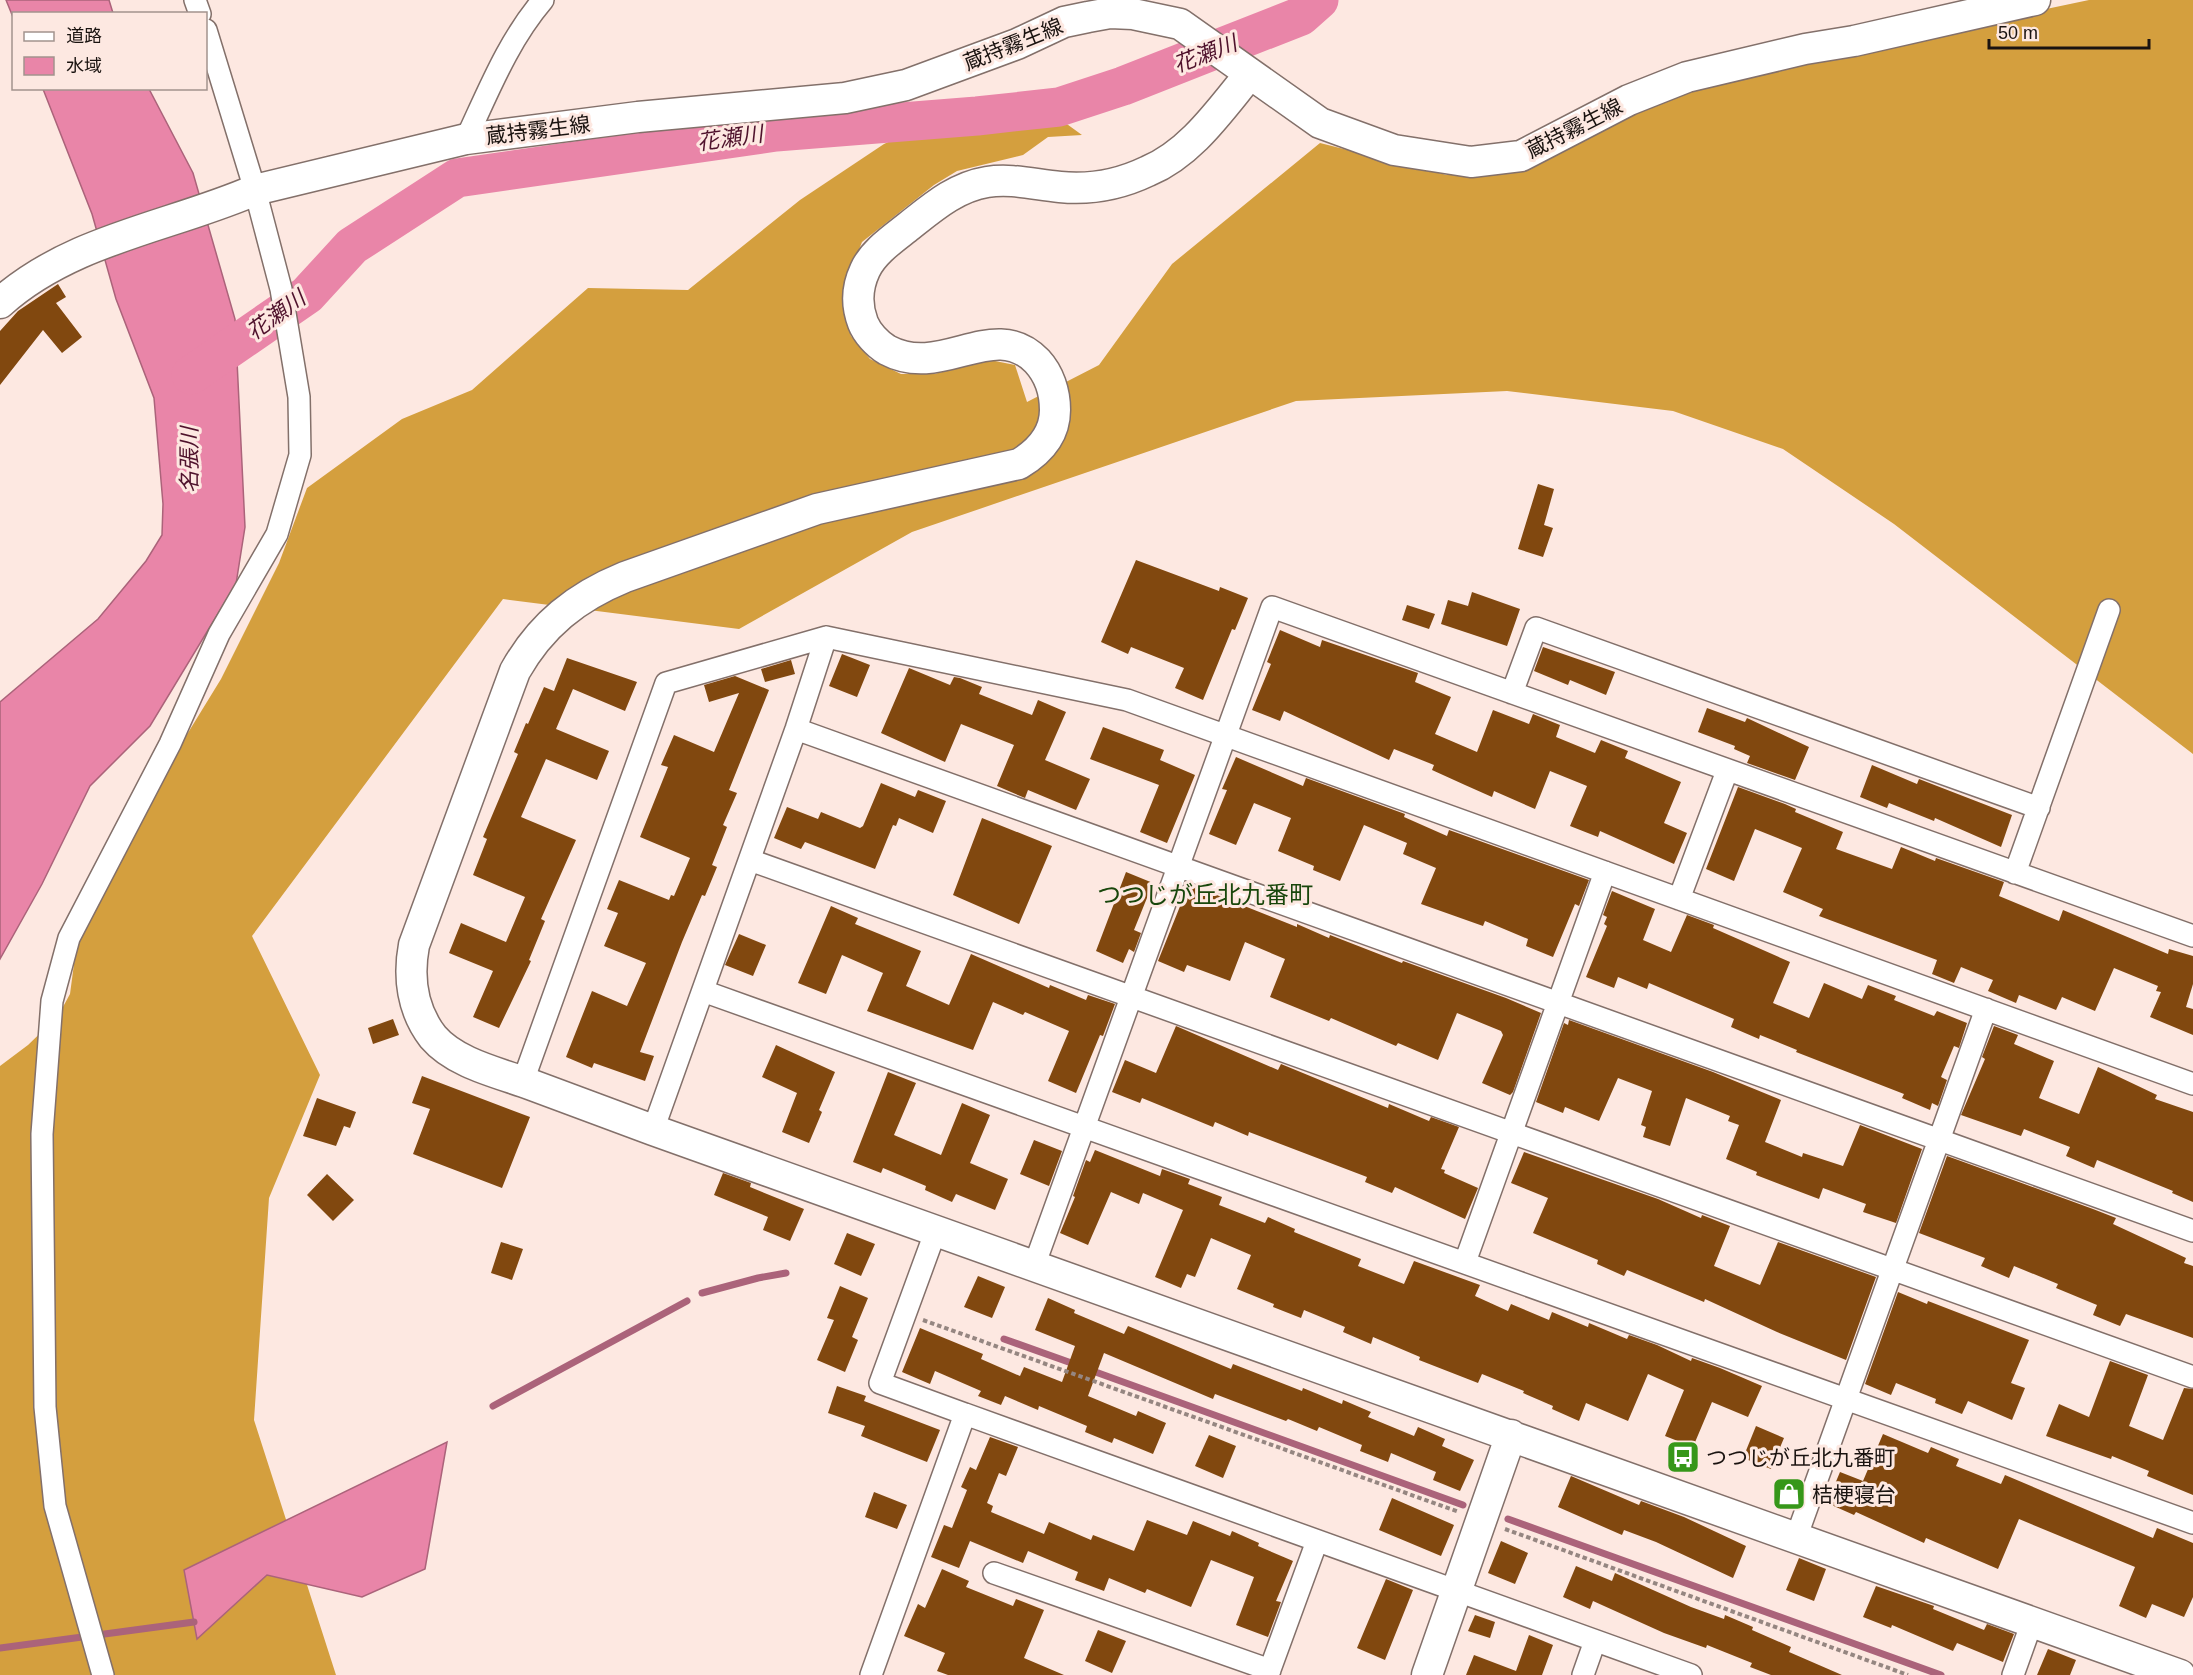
<svg xmlns="http://www.w3.org/2000/svg" width="2193" height="1675" font-family="Arial,'Noto Sans JP',sans-serif">
  <style>
    .forest { fill: #d49f3e }
    .water { fill: #e985a8; stroke: #ab637a; stroke-width: 1.5 }
    .lines { fill: none; stroke-linecap: round; stroke-linejoin: round }
    .stream { stroke: #ab637a; stroke-width: 7 }
    .river { stroke: #e985a8; stroke-width: 39 }
    .building { fill: #81480f }
    .street-casing { stroke: #83706a; stroke-width: 24 }
    .secondary-casing { stroke: #83706a; stroke-width: 33 }
    .path { stroke: #958681; stroke-width: 4; stroke-dasharray: 4.5 3; stroke-linecap: butt }
    .street { stroke: #fff; stroke-width: 21 }
    .secondary { stroke: #fff; stroke-width: 30 }
    .labels { text-anchor: middle; dominant-baseline: central; stroke-width: 6; stroke-linejoin: round; paint-order: stroke }
    .street-label { font-size: 21px; fill: #1a1310; stroke: #fde8e1 }
    .poi-label { font-size: 21px; fill: #1a1310; stroke: #fde8e1; text-anchor: start }
    .water-label { font-size: 22px; font-style: italic; fill: #4f122c; stroke: #fde8e1 }
    .quarter-label { font-size: 24px; fill: #18460b; stroke: #fde8e1 }
  </style>
  <rect width="100%" height="100%" fill="#fde8e1"/>
  <!-- forest -->
  <path class="forest" d="M2089,0H2193V754L1894,524L1783,449L1673,411L1507,391L1296,401L912,532L739,629L503,599L252,936L320,1075L269,1198L254,1420L336,1675H0V1066L28,1045L58,1016L70,994L84,889L148,798L221,679L279,563L307,488L402,419L472,390L588,288L688,290L800,200L884,144L920,127L955,120L1053,114L1082,135L1048,137L1023,155L957,171L934,185L862,242L844,288V310L851,336L870,359L901,374H934L990,360L1015,365L1027,402L1099,365L1172,264L1320,143L1447,175L1528,162L1690,84Z"/>
  <!-- water -->
  <path class="water" d="M6,0H109L113,13L14,14L13,17Z
    M43,89H149L193,173L235,319L245,527L236,584L150,726L90,786L42,884L0,959V702L98,619L146,561L162,535L163,504L154,398L116,299L92,214Z
    M447,1442L425,1569L362,1597L267,1575L197,1639L184,1570Z"/>
  <g class="lines">
    <!-- stream -->
    <path class="stream" d="M702,1293L758,1278L786,1273
      M1004,1339L1077,1365
      M1090,1370L1463,1505
      M493,1406L687,1301
      M1508,1519L1941,1675
      M0,1648L194,1622"/>
    <!-- river -->
    <path class="river" d="M191,375L307,295L352,246L457,178L776,132L977,116L1059,107L1123,86L1301,16L1319,0"/>
  </g>
  <!-- building -->
  <path class="building" d="M58,284L66,297L56,303L82,337L62,353L43,330L0,385V331L18,311Z
    M1538,484L1554,489L1544,525L1553,528L1543,557L1518,549Z
    M1136,560L1219,591L1220,587L1248,598L1235,630L1232,629L1203,700L1175,688L1184,668L1131,647L1128,654L1101,642Z
    M1472,592L1520,609L1507,646L1441,624L1448,600L1468,606Z
    M1407,605L1435,614L1429,629L1402,620Z
    M1280,630L1320,647L1322,640L1418,673L1415,682L1451,697L1435,734L1477,752L1493,710L1529,724L1533,714L1560,725L1556,737L1595,753L1601,740L1628,751L1625,758L1681,782L1664,823L1687,833L1674,864L1600,831L1598,837L1570,826L1587,786L1550,771L1535,809L1494,791L1492,797L1465,785L1432,770L1434,765L1394,749L1389,760L1284,711L1280,721L1252,710L1271,664L1267,662Z
    M1543,647L1615,672L1606,695L1570,680L1568,685L1534,671Z
    M842,654L870,665L857,697L829,686Z
    M567,658L637,682L625,711L573,689L556,729L609,751L597,780L546,759L521,817L576,840L541,919L545,921L529,960L531,961L499,1028L473,1017L493,971L449,953L461,923L506,942L525,897L473,875L487,839L483,837L518,754L514,752L526,723L528,724L544,687L554,691Z
    M791,660L795,674L765,682L761,669Z
    M909,668L950,685L954,677L960,678L982,687L979,694L1032,715L1038,700L1066,712L1045,760L1090,779L1076,810L1028,790L1025,798L997,786L1014,745L961,724L945,762L881,733Z
    M735,676L769,690L729,790L737,793L723,825L727,827L712,865L717,867L705,896L702,895L682,942L640,1052L654,1056L645,1081L594,1063L592,1068L566,1057L592,991L627,1006L646,963L604,946L618,913L607,909L619,880L669,900L671,895L674,896L690,858L640,837L668,767L661,765L674,735L714,752L739,693L709,702L704,685Z
    M1707,708L1745,722L1747,718L1809,747L1795,780L1747,763L1750,756L1734,749L1735,746L1698,732Z
    M1103,727L1164,750L1160,760L1195,775L1167,843L1140,832L1159,785L1090,759Z
    M1236,757L1303,786L1306,778L1405,814L1404,817L1447,836L1449,830L1589,880L1579,906L1575,904L1553,957L1526,946L1528,939L1485,921L1483,926L1421,904L1436,868L1403,854L1407,843L1364,825L1340,881L1313,870L1314,866L1278,851L1291,818L1254,803L1236,845L1209,834L1227,790L1222,789Z
    M1872,765L1917,784L1919,779L2012,815L2001,847L1935,818L1934,821L1889,803L1887,808L1860,797Z
    M881,783L915,797L918,790L946,801L933,833L899,818L896,826L893,825L875,869L805,842L801,849L774,838L787,807L818,819L821,812L860,828L863,826Z
    M1738,787L1785,804L1796,809L1795,812L1843,832L1836,849L1892,869L1901,847L1935,861L1936,858L2004,882L1999,896L2059,921L2063,910L2168,954L2169,949L2193,956V984L2186,1007L2193,1009V1035L2150,1017L2161,992L2156,991L2158,986L2114,968L2095,1011L2062,997L2056,1010L2019,995L2016,1003L1988,991L1993,980L1961,967L1954,983L1932,974L1937,960L1819,916L1823,909L1783,892L1802,848L1755,829L1734,881L1706,869Z
    M982,818L1052,846L1019,924L953,895Z
    M1126,872L1153,883L1134,930L1141,933L1134,952L1129,949L1123,963L1096,951Z
    M1189,884L1297,927V924L1329,938L1330,935L1402,963L1403,961L1506,998L1541,1013L1513,1092L1510,1095L1482,1083L1503,1035L1501,1031L1457,1013L1438,1060L1398,1043L1396,1046L1331,1018L1329,1021L1270,997L1285,959L1245,942L1230,981L1187,965L1184,972L1158,961Z
    M1612,891L1655,909L1643,940L1671,952L1687,915L1714,925L1713,928L1790,962L1773,1003L1809,1018L1824,983L1862,999L1868,985L1896,996L1894,1000L1934,1016L1937,1011L1967,1023L1959,1048L1954,1046L1941,1077L1947,1080L1938,1106L1932,1103L1930,1110L1902,1098L1904,1094L1796,1052L1797,1050L1760,1035L1759,1039L1731,1027L1734,1019L1649,983L1647,989L1618,977L1614,988L1586,977L1607,926L1604,924L1607,917L1603,915Z
    M831,906L858,918L855,924L921,951L906,986L949,1005L971,954L1049,988L1050,985L1086,1000L1088,995L1115,1004L1103,1036L1100,1035L1076,1093L1048,1081L1069,1031L1025,1012L1023,1015L993,1002L973,1050L867,1011L883,973L842,955L826,994L798,983Z
    M739,934L766,945L753,976L725,965Z
    M393,1019L399,1035L373,1044L368,1028Z
    M1569,1020L1713,1072L1781,1100L1765,1142L1802,1157L1803,1153L1843,1166L1860,1125L1922,1149L1896,1223L1863,1212L1866,1204L1823,1188L1819,1199L1756,1175L1757,1172L1726,1159L1739,1125L1728,1121L1730,1116L1686,1098L1670,1146L1643,1137L1646,1127L1641,1125L1652,1091L1618,1078L1599,1121L1565,1107L1563,1113L1536,1102L1564,1023L1568,1025Z
    M1176,1026L1278,1070L1281,1064L1388,1108L1389,1104L1429,1121L1431,1117L1459,1127L1441,1169L1445,1170L1444,1173L1478,1188L1465,1219L1395,1187L1392,1193L1365,1182L1367,1177L1249,1132L1248,1136L1215,1122L1213,1127L1142,1098L1140,1103L1112,1092L1125,1060L1156,1073Z
    M1994,1026L2018,1035L2014,1044L2054,1061L2039,1098L2079,1114L2098,1067L2157,1095L2155,1099L2193,1112V1202L2172,1193L2173,1191L2097,1160L2094,1168L2066,1156L2070,1147L2024,1129L2021,1136L1961,1115L1985,1059L1982,1057Z
    M776,1045L835,1072L819,1110L822,1112L809,1143L782,1132L797,1093L762,1077Z
    M888,1072L916,1083L894,1135L941,1155L962,1103L990,1115L970,1163L1008,1179L995,1210L956,1194L952,1202L925,1190L926,1186L883,1168L881,1173L853,1162Z
    M422,1076L530,1117L502,1188L413,1154L430,1109L412,1103Z
    M317,1098L356,1112L350,1128L344,1126L336,1146L303,1136Z
    M1034,1140L1062,1151L1049,1186L1020,1174Z
    M1095,1150L1160,1176L1162,1169L1190,1179L1188,1184L1222,1197L1219,1205L1265,1223L1268,1217L1295,1229L1294,1232L1361,1259L1358,1266L1404,1284L1414,1261L1480,1285L1475,1296L1508,1311L1511,1304L1549,1320L1552,1312L1588,1327L1589,1323L1627,1339L1629,1335L1657,1345L1691,1361L1692,1358L1720,1368L1762,1386L1748,1417L1712,1402L1693,1447L1665,1436L1684,1390L1648,1374L1628,1421L1586,1403L1579,1421L1552,1409L1553,1406L1523,1393L1524,1391L1482,1374L1478,1383L1419,1360L1420,1357L1373,1337L1371,1344L1343,1332L1345,1327L1304,1310L1301,1318L1273,1307L1274,1304L1237,1289L1251,1255L1211,1238L1195,1277L1187,1274L1181,1288L1155,1277L1183,1210L1143,1193L1139,1204L1111,1192L1088,1245L1060,1233L1075,1197L1073,1196L1086,1160L1090,1162Z
    M1524,1152L1658,1199L1701,1218L1702,1215L1730,1226L1714,1266L1760,1285L1778,1242L1876,1277L1846,1360L1777,1332L1705,1299L1704,1302L1627,1270L1624,1276L1597,1264L1598,1260L1533,1233L1548,1198L1511,1183Z
    M1947,1156L2093,1209L2116,1218L2113,1224L2186,1258L2184,1263L2193,1266V1338L2126,1314L2120,1326L2093,1315L2097,1305L2056,1288L2058,1284L2014,1266L2009,1278L1981,1266L1985,1258L1919,1233Z
    M723,1173L751,1183L750,1187L804,1209L790,1241L763,1230L768,1217L714,1195Z
    M327,1174L354,1200L333,1221L307,1195Z
    M847,1233L875,1244L861,1276L834,1264Z
    M501,1242L523,1249L512,1280L491,1273Z
    M978,1276L1005,1287L992,1318L964,1307Z
    M840,1286L868,1298L852,1337L858,1340L845,1372L817,1360L834,1320L827,1318Z
    M1898,1292L1927,1304L1928,1301L2029,1340L2011,1383L2025,1388L2012,1420L1968,1401L1962,1414L1935,1403L1936,1399L1896,1383L1891,1395L1865,1384Z
    M1048,1298L1075,1310L1074,1313L1124,1334L1128,1326L1231,1369L1233,1364L1302,1391L1303,1388L1342,1404L1343,1400L1371,1412L1368,1417L1414,1436L1418,1427L1445,1439L1442,1446L1474,1460L1460,1491L1433,1480L1436,1472L1391,1453L1388,1462L1360,1451L1362,1445L1319,1427L1317,1431L1288,1419L1286,1421L1215,1394L1213,1399L1104,1353L1088,1396L1136,1416L1138,1411L1166,1423L1153,1454L1114,1438L1112,1443L1085,1432L1087,1426L1039,1406L1038,1410L1005,1396L1001,1405L978,1396L981,1391L935,1371L930,1384L902,1372L920,1328L983,1354L981,1359L1020,1376L1024,1367L1062,1382L1075,1346L1035,1330Z
    M2110,1361L2148,1375L2129,1426L2163,1440L2184,1388L2193,1389V1495L2147,1476L2149,1471L2112,1456L2111,1459L2046,1436L2059,1404L2089,1417Z
    M837,1386L866,1396L864,1401L940,1430L927,1462L861,1436L865,1426L828,1413Z
    M1756,1426L1784,1438L1771,1469L1743,1458Z
    M1883,1434L1928,1453L1931,1447L1959,1459L1956,1466L2001,1484L2005,1475L2153,1538L2157,1528L2193,1543V1597L2184,1617L2152,1604L2146,1618L2119,1606L2135,1567L2019,1519L1998,1569L1926,1538L1924,1543L1856,1512L1854,1515L1827,1503L1840,1472L1863,1481Z
    M1209,1435L1236,1446L1223,1478L1195,1466Z
    M990,1437L1018,1447L1006,1476L999,1473L987,1503L993,1506L991,1512L1044,1534L1049,1522L1091,1540L1093,1535L1134,1551L1147,1520L1187,1535L1193,1521L1230,1536L1232,1531L1259,1543L1258,1546L1293,1561L1276,1601L1281,1602L1268,1637L1236,1625L1254,1577L1211,1560L1191,1607L1147,1589L1145,1593L1109,1578L1104,1591L1075,1580L1078,1572L1028,1551L1023,1563L970,1541L959,1568L931,1557L944,1525L952,1528L967,1490L961,1487L970,1467L976,1470Z
    M1571,1476L1639,1505L1641,1501L1684,1517L1746,1546L1733,1578L1656,1542L1624,1530L1622,1535L1558,1507Z
    M874,1492L907,1505L897,1529L865,1517Z
    M1392,1498L1454,1525L1441,1556L1379,1530Z
    M1501,1541L1528,1553L1515,1584L1488,1573Z
    M1799,1558L1826,1569L1814,1601L1786,1590Z
    M1576,1566L1612,1581L1615,1573L1691,1607L1724,1619L1725,1615L1753,1627L1752,1630L1791,1647L1789,1652L1842,1675H1771L1750,1667L1752,1663L1707,1645L1706,1648L1664,1633L1593,1601L1590,1609L1563,1597Z
    M942,1569L969,1581L966,1587L1013,1606L1016,1599L1044,1610L1024,1658L1064,1675H948L937,1671L945,1653L904,1636L918,1604L925,1608Z
    M1386,1579L1413,1590L1385,1660L1357,1648Z
    M1876,1586L1934,1606L1933,1609L1984,1630L1987,1624L2014,1634L2003,1662L1957,1643L1953,1651L1892,1625L1891,1628L1863,1617Z
    M1475,1615L1495,1622L1490,1638L1468,1631Z
    M1098,1630L1126,1641L1112,1673L1085,1661Z
    M1529,1635L1553,1645L1542,1675H1466L1474,1655L1516,1671Z
    M2048,1649L2076,1660L2070,1675H2037Z"/>
  <g class="lines">
    <defs>
      <path id="street" d="M195,0L200,14
        M466,139C489,90 508,41 543,0
        M826,637L1127,700L2193,1084
        M1512,693L1536,628L2039,808
        M796,729L2193,1231
        M750,860L2193,1377
        M2015,873L2109,610
        M1679,899L1727,771
        M703,991L2193,1523
        M523,1081L666,683L826,637L796,729L653,1130
        M936,1230L880,1383L965,1414
        M1465,1262L1605,872
        M1034,1266L1272,607L2193,936
        M1796,1538L1986,1009
        M994,1573L1270,1670
        M103,1675L55,1506L45,1407L42,1134L52,1001L69,938L170,744L219,634L277,534L300,455L299,397L281,289L255,190L206,30
        M871,1675L965,1414L1691,1675
        M1268,1675L1317,1541
        M1583,1675L1595,1641
        M2013,1675L2032,1622"/>
      <path id="secondary" d="M1249,75C1220,110 1191,153 1148,171C1121,184 1090,190 1060,187C1036,185 1012,178 987,182C956,187 933,207 909,226C894,238 873,252 865,270C857,287 856,305 863,323C867,333 877,344 887,350C943,380 993,316 1037,361C1049,374 1055,392 1055,410C1055,435 1039,452 1019,464L817,509L625,577C576,597 541,625 515,671L414,945C408,977 412,1010 433,1037C456,1064 500,1073 532,1085C572,1100 612,1115 653,1130L2180,1675
        M0,303C71,239 170,227 255,190L466,139L638,117L845,98L906,85L1017,44L1064,22L1088,17L1110,13L1133,14L1180,24L1320,123L1394,150L1471,162L1521,156L1629,100L1687,77L1805,49L1854,41L2035,0
        M1427,1675L1511,1435"/>
    </defs>
    <!-- street casing -->
    <use href="#street" class="street-casing"/>
    <!-- secondary casing -->
    <use href="#secondary" class="secondary-casing"/>
    <!-- path -->
    <path class="path" d="M923,1320L1459,1512
      M1505,1529L1908,1675"/>
    <!-- street -->
    <use href="#street" class="street"/>
    <!-- secondary -->
    <use href="#secondary" class="secondary"/>
  </g>
  <!-- icons -->
  <defs>
    <symbol id="bus-square" viewBox="-11 -11 22 22"><rect x="-9" y="-9" width="18" height="18" rx="4" fill="#369719" stroke="#fde8e1"/><path d="M-5-6H5V4H4V6H2V4H-2V6H-4V4H-5ZM-3.5-4V0h7V-4ZM-3.5 1.2v1.5H-2V1.2ZM2 1.2v1.5H3.5V1.2Z" fill="#fff"/></symbol>
    <symbol id="shop-square" viewBox="-11 -11 22 22"><rect x="-9" y="-9" width="18" height="18" rx="4" fill="#369719" stroke="#fde8e1"/><path d="M-5-2.5h2.3a2.7 3.5 0 0 1 5.4 0H5L5.5 6h-11ZM-1.5-2.5h3a1.5 2.3 0 0 0-3 0Z" fill="#fff"/></symbol>
  </defs>
  <g fill-rule="evenodd">
    <use href="#bus-square" x="1664" y="1438" width="38" height="38"/>
    <use href="#shop-square" x="1770" y="1475" width="38" height="38"/>
  </g>
  <g class="labels">
    <!-- street labels -->
    <g class="street-label">
      <text transform="translate(1013 44) rotate(-22)">蔵持霧生線</text>
      <text transform="translate(1574 128) rotate(-27)">蔵持霧生線</text>
      <text transform="translate(538 130) rotate(-7)">蔵持霧生線</text>
    </g>
    <!-- poi labels -->
    <g class="poi-label">
      <text x="1706" y="1457">つつじが丘北九番町</text>
      <text x="1812" y="1494">桔梗寝台</text>
    </g>
    <!-- water labels -->
    <g class="water-label">
      <text transform="translate(1205 54) rotate(-21)">花瀬川</text>
      <text transform="translate(730 138) rotate(-8)">花瀬川</text>
      <text transform="translate(276 315) rotate(-36)">花瀬川</text>
      <text transform="translate(189 460) rotate(-90)">名張川</text>
    </g>
    <!-- quarter labels -->
    <g class="quarter-label">
      <text x="1205" y="894">つつじが丘北九番町</text>
    </g>
  </g>
  <!-- legend -->
  <rect x="12" y="12" width="195" height="78" fill="#fde8e1" stroke="#a2938d" stroke-width="1.5"/>
  <rect x="24" y="32" width="30" height="9" fill="#ffffff" stroke="#a2938d" stroke-width="1.5"/>
  <text x="66" y="42" font-size="18" fill="#1a1310">道路</text>
  <rect x="24" y="57" width="30" height="18" fill="#e985a8" stroke="#a2938d" stroke-width="1.5"/>
  <text x="66" y="72" font-size="18" fill="#1a1310">水域</text>
  <!-- scale -->
  <path d="M1989 39v9h160v-9" fill="none" stroke="#1a1310" stroke-width="3"/>
  <text x="1998" y="39" font-size="18" fill="#1a1310" stroke="#fde8e1" stroke-width="4.5" paint-order="stroke">50 m</text>
</svg>
